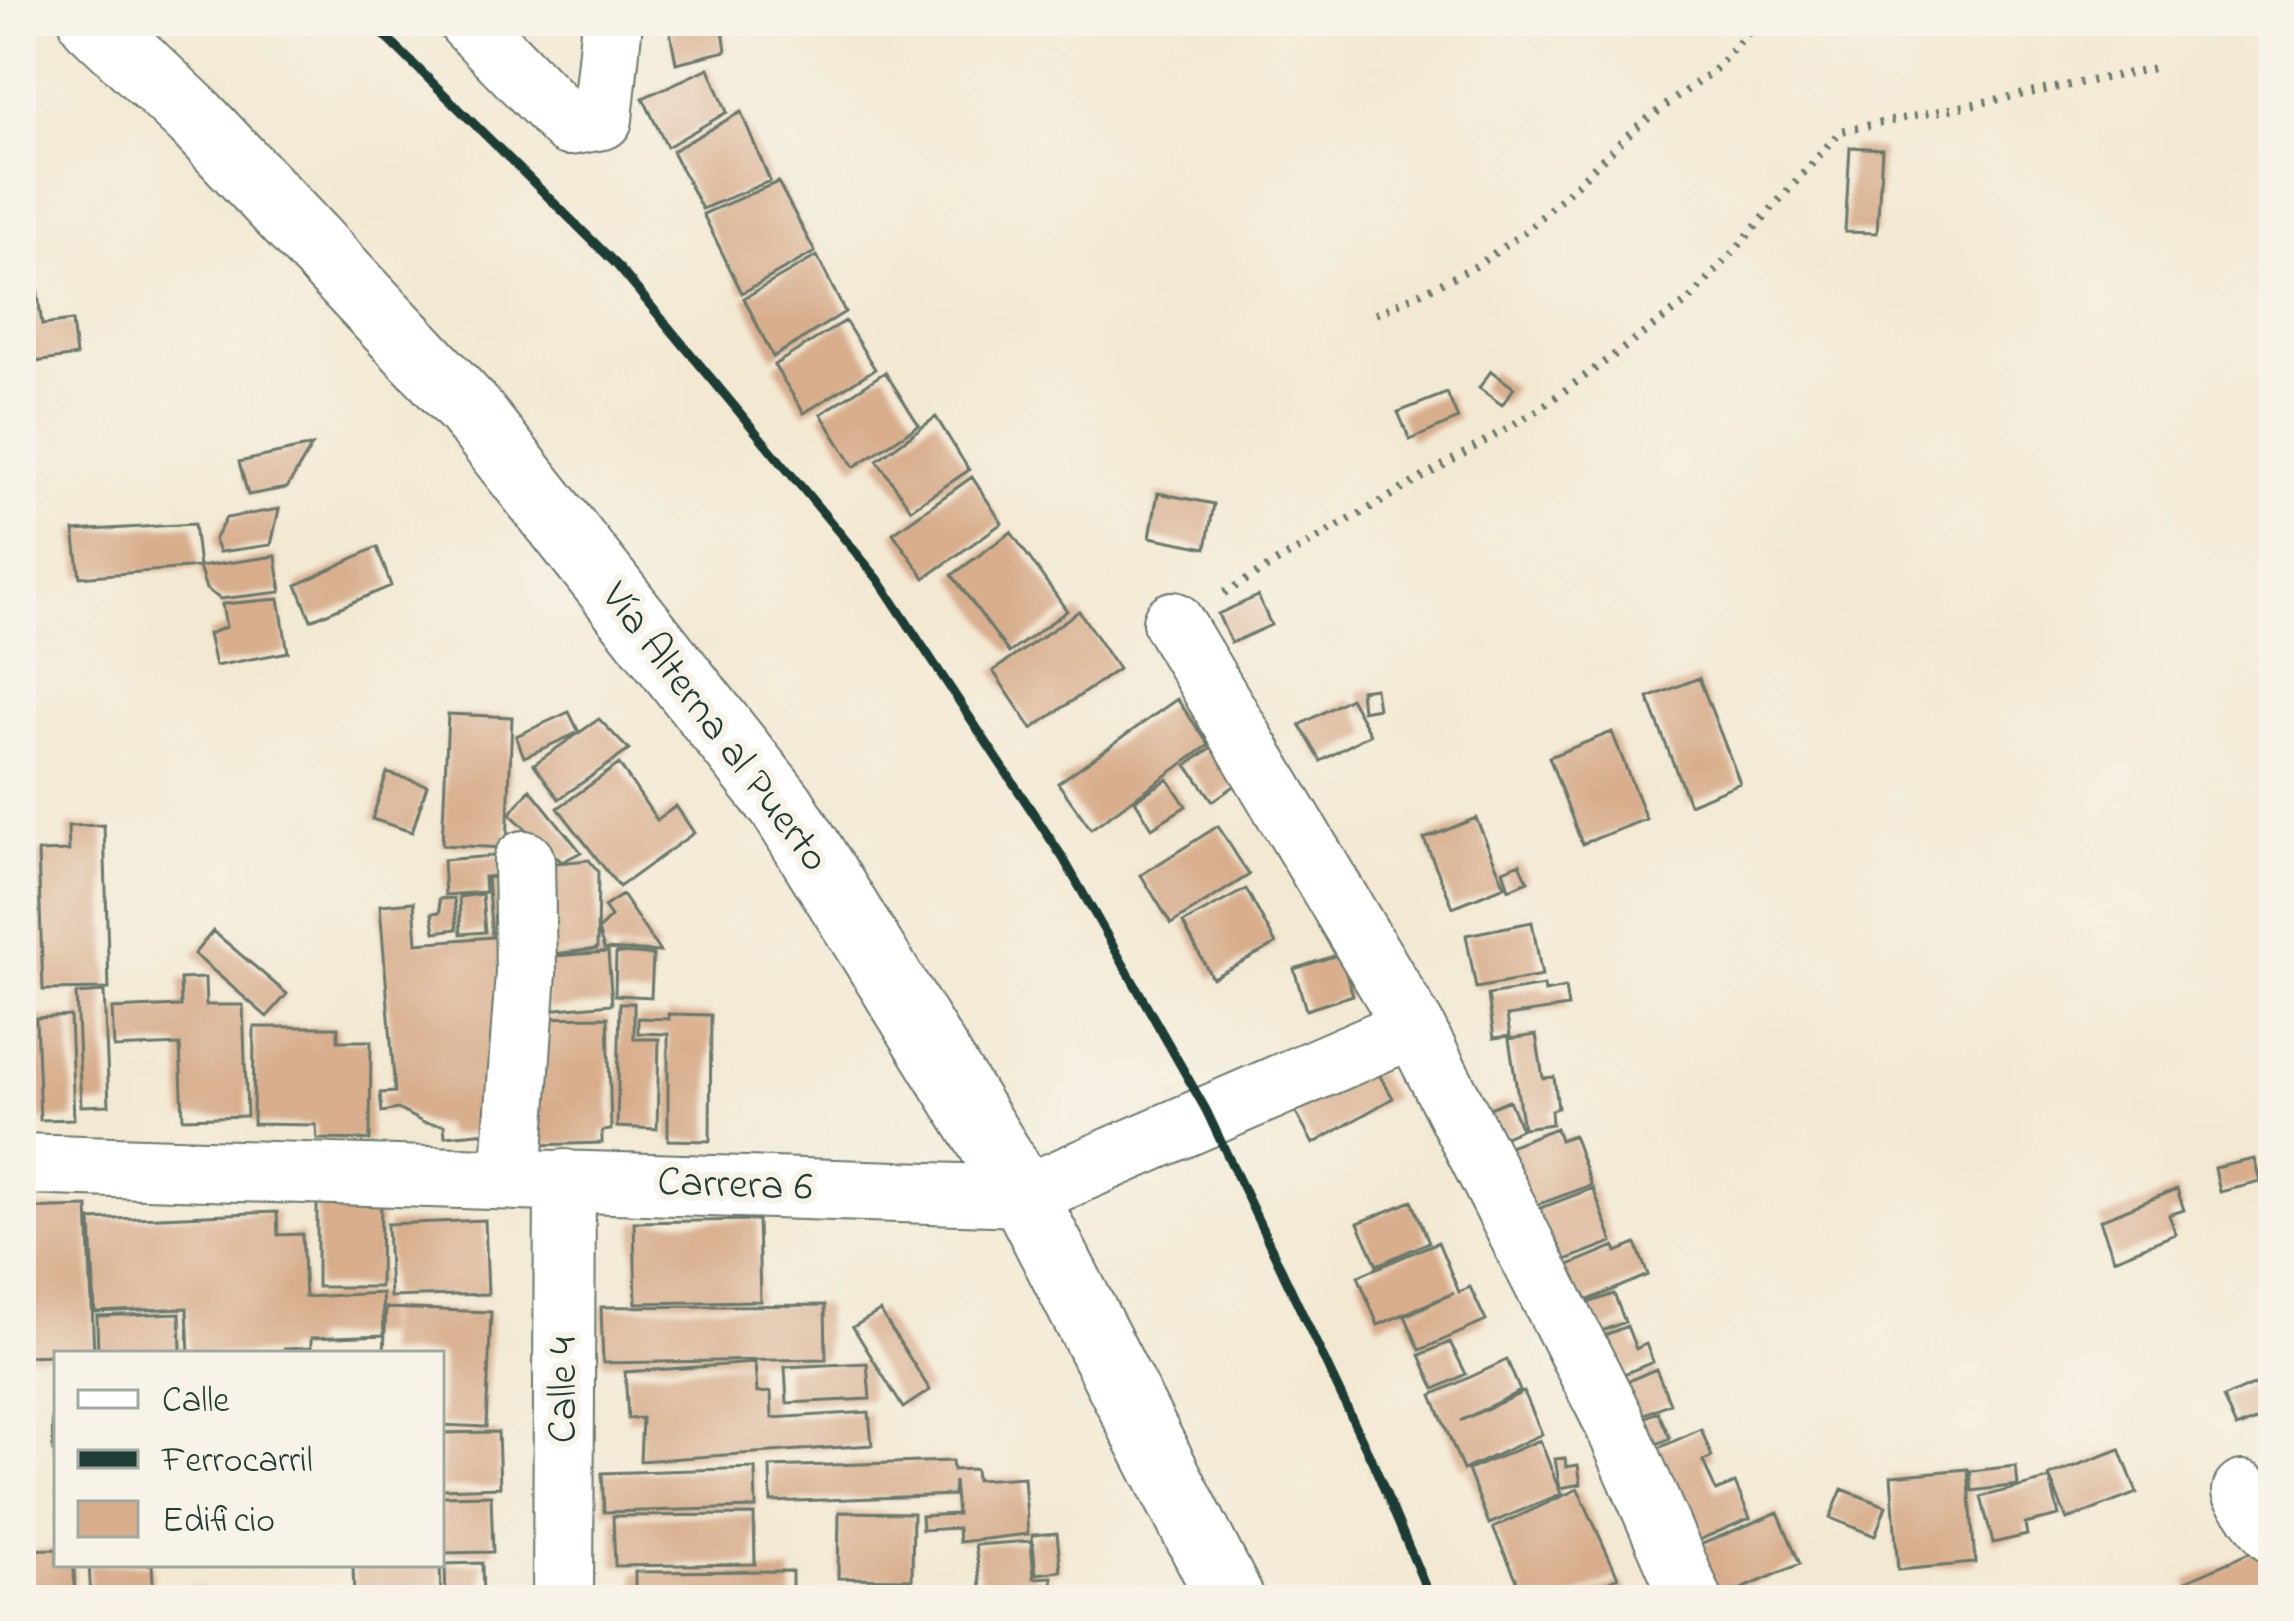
<svg xmlns="http://www.w3.org/2000/svg" width="2294" height="1621" font-family="'Indie Flower',sans-serif">
  <style>
    .building { fill: #d8ae8d }
    .lines { fill: none; stroke-linecap: round; stroke-linejoin: round }
    .street-casing { stroke: #69796c; stroke-width: 64 }
    .primary-casing { stroke: #69796c; stroke-width: 70 }
    .path { stroke: #69796c; stroke-width: 8; stroke-dasharray: 3 9; stroke-linecap: butt }
    .street { stroke: #fff; stroke-width: 60 }
    .primary { stroke: #fff; stroke-width: 66 }
    .rail { stroke: #1f3d34; stroke-width: 9 }
    .labels { text-anchor: middle; dominant-baseline: central; stroke-width: 12; stroke-linejoin: round; paint-order: stroke }
    .street-label { font-size: 42px; fill: #1f3d34; stroke: #f7f3e8 }
  </style>
  <rect width="100%" height="100%" fill="#f7f3e8"/>
  <filter id="ink" filterUnits="userSpaceOnUse"><feTurbulence type="fractalNoise" baseFrequency=".00833" numOctaves="2"/><feDisplacementMap in="SourceGraphic" scale="24" xChannelSelector="R" yChannelSelector="G"/><feConvolveMatrix kernelMatrix="1 2 1 2 8 2 1 2 1" color-interpolation-filters="sRGB"/></filter>
  <filter id="wash" filterUnits="userSpaceOnUse"><feTurbulence type="fractalNoise" baseFrequency=".004" numOctaves="4" result="noise"/><feDisplacementMap in="SourceGraphic" scale="48" xChannelSelector="R" yChannelSelector="G"/><feGaussianBlur stdDeviation="2.7" result="paint"/><feColorMatrix in="noise" values="0 0 0 0 0 0 0 0 0 0 0 0 0 0 0 0 0 1.4 0 .05"/><feComposite in="paint" operator="in"/></filter>
  <g filter="url(#wash)">
    <rect width="100%" height="100%" fill="#f3e9d3"/>
    <g id="blocks">
      <!-- building -->
      <path class="building" d="M668,21H722L726,51L676,63Z
        M709,68L727,112L667,147L643,98Z
        M741,112L770,181L702,209L672,151Z
        M1850,147L1882,149L1877,233L1845,232Z
        M778,182L815,252L742,293L703,214Z
        M817,256L845,312L773,357L744,298Z
        M37,288L42,325L72,321L76,356L21,364V291Z
        M845,321L875,369L804,413L774,365Z
        M1491,371L1514,388L1502,405L1479,388Z
        M885,372L919,425L854,467L821,414Z
        M1447,393L1458,419L1410,440L1398,412Z
        M936,417L969,470L911,509L877,460Z
        M312,446L287,488L248,495L239,462Z
        M972,477L1002,523L925,578L893,533Z
        M1158,493L1214,504L1206,548L1150,537Z
        M279,509L271,545L219,552L214,540L226,518Z
        M194,524L199,567L276,556L281,592L220,599L206,589L199,567L80,577L74,531Z
        M1011,532L1067,611L1009,653L952,575Z
        M377,547L391,586L311,620L297,585Z
        M1258,596L1271,625L1231,643L1218,614Z
        M279,599L288,652L215,666L208,634L226,627L222,604Z
        M1079,611L1118,669L1032,729L993,671Z
        M1699,678L1740,783L1689,804L1648,698Z
        M1375,688L1378,708L1362,711L1360,690Z
        M1350,698L1370,734L1321,761L1300,725Z
        M1177,699L1209,745L1091,829L1058,783Z
        M569,712L579,732L524,757L516,736Z
        M448,714L512,717L507,848L442,845Z
        M599,719L629,750L559,799L534,764Z
        M1233,732L1259,769L1213,801L1187,765Z
        M1612,732L1646,819L1582,844L1549,757Z
        M619,764L657,820L676,806L694,833L619,887L558,808Z
        M387,773L427,785L412,832L372,819Z
        M1168,779L1186,806L1152,828L1135,800Z
        M530,789L581,852L562,862L510,814Z
        M1476,818L1505,886L1453,907L1424,839Z
        M104,825L109,989L43,990L38,852L69,851L68,826Z
        M1218,826L1249,875L1171,924L1141,875Z
        M516,854L517,874L484,877L485,892L445,895L443,860Z
        M589,860L598,871L597,949L544,955L545,864Z
        M21,863H28L31,917L21,918Z
        M1520,863L1528,881L1509,889L1503,870Z
        M520,875L499,1131L445,1136L444,1125L424,1123L398,1109L382,1112L380,1093L395,1092L380,905L414,902L417,943L492,937L487,878Z
        M1246,889L1276,944L1212,978L1183,923Z
        M482,894L485,932L461,934L459,897Z
        M622,895L660,952L604,949L598,930L611,917L604,907Z
        M454,898L457,929L435,932L432,913L440,912L439,899Z
        M1532,922L1542,976L1476,988L1466,935Z
        M21,929H27L31,1011L21,1012Z
        M213,931L287,994L267,1017L194,954Z
        M608,952L612,1004L546,1010L542,957Z
        M616,953L653,955L651,997L615,995Z
        M1340,954L1353,995L1306,1010L1294,969Z
        M205,978L206,1005H243L247,1116L183,1118L180,1045L114,1048L112,1009L181,1006L180,979Z
        M1544,986L1545,992L1565,988L1568,1007L1507,1016L1510,1036L1494,1038L1488,995Z
        M104,992L109,1105L81,1106L76,994Z
        M620,1003H634V1039H659L657,1129L617,1127Z
        M21,1014L30,1120H21Z
        M668,1014L711,1015L710,1141L668,1140V1034L638,1033V1018L669,1019Z
        M70,1016L74,1119L40,1120L36,1018Z
        M608,1017L611,1130L602,1131V1143L537,1145L533,1018Z
        M254,1027H338V1041H371L370,1140L317,1139L316,1125L253,1124Z
        M1536,1035L1543,1078L1554,1077L1558,1108L1551,1110L1552,1124L1523,1128L1509,1039Z
        M1368,1056L1393,1098L1313,1144L1290,1102Z
        M1509,1100L1521,1129L1500,1138L1487,1109Z
        M1556,1128L1560,1140L1573,1135L1591,1185L1529,1208L1506,1147Z
        M2255,1159L2261,1182L2220,1192L2215,1168Z
        M1593,1188L1613,1242L1553,1265L1533,1211Z
        M2177,1189L2184,1210L2169,1215L2176,1234L2114,1259L2100,1220Z
        M317,1196L381,1197L380,1287H317Z
        M1412,1201L1429,1242L1377,1265L1358,1223Z
        M88,1207L94,1354L21,1356V1209Z
        M277,1212L278,1235L302,1234L305,1297L382,1293L384,1335L311,1338V1348L284,1349V1354H189L187,1308L95,1312L91,1220Z
        M485,1220L488,1294L390,1297L387,1224Z
        M758,1220L760,1301L636,1303L634,1222Z
        M1438,1242L1459,1292L1470,1287L1486,1321L1420,1350L1405,1316L1454,1293L1378,1325L1358,1276Z
        M1636,1244L1648,1275L1572,1307L1557,1270L1615,1246L1617,1252Z
        M1614,1294L1625,1322L1586,1337L1574,1308Z
        M825,1305L826,1359L603,1363L601,1307Z
        M386,1308L491,1312L486,1427L441,1425V1354H384Z
        M880,1311L930,1390L903,1408L853,1327Z
        M180,1313L181,1353L98,1354L97,1316Z
        M1627,1326L1636,1349L1646,1344L1653,1362L1607,1381L1590,1341Z
        M1450,1342L1466,1374L1435,1389L1420,1355Z
        M1507,1360L1520,1391L1460,1421L1524,1392L1542,1434L1463,1470L1432,1395Z
        M755,1363L757,1393L771,1392L772,1418L869,1412L872,1445L640,1461L642,1418L628,1419L625,1372Z
        M867,1363L870,1399L787,1403L785,1367Z
        M1656,1369L1670,1403L1622,1424L1607,1390Z
        M2257,1383L2270,1414L2236,1428L2223,1398Z
        M1658,1412L1670,1438L1637,1453L1626,1426Z
        M52,1419H57V1451H53Z
        M1701,1429L1712,1457L1703,1461L1716,1491L1735,1483L1750,1518L1678,1549L1639,1457Z
        M498,1432L500,1487L441,1489V1433Z
        M1540,1440L1561,1494L1489,1524L1468,1470Z
        M2120,1449L2137,1493L2067,1520L2049,1476Z
        M1565,1458L1566,1467L1578,1465L1581,1484L1560,1488L1555,1459Z
        M952,1461L953,1470L975,1469L976,1480L1024,1477L1028,1534L959,1542L958,1528L922,1530L921,1516L957,1514L954,1481L953,1495L771,1502L770,1467Z
        M2016,1466L2018,1485L1972,1491L1970,1471Z
        M755,1468L756,1508L604,1512L602,1473Z
        M1968,1469L1975,1563L1898,1570L1891,1476Z
        M2050,1479L2059,1516L2025,1524L2027,1535L1993,1543L1981,1497Z
        M1578,1489L1618,1577L1567,1600H1526L1493,1528Z
        M1842,1489L1886,1506L1875,1536L1830,1518Z
        M491,1495L493,1552L441,1553V1496Z
        M839,1512L913,1513L912,1579L838,1578Z
        M1778,1512L1800,1564L1716,1600L1681,1553Z
        M754,1515L755,1564L615,1566L613,1516Z
        M1057,1533L1061,1571L1036,1574L1032,1535Z
        M1031,1541L1034,1578L1052,1577L1054,1600H983L975,1545Z
        M2265,1546L2273,1564V1600H2195L2186,1581Z
        M57,1549V1564H74L75,1600H21V1550Z
        M482,1563L483,1600H446L445,1564Z
        M89,1564H152L154,1600H91Z
        M440,1564L441,1600H354L353,1566Z
        M792,1571V1600H635V1572Z
        M1623,1581L1631,1600H1577Z
        M202,1587L203,1600H158V1588Z"/>
    </g>
  </g>
  <g filter="url(#ink)">
    <use href="#blocks" fill-opacity="0" stroke="#69796c" stroke-width="3"/>
    <g class="lines">
      <defs>
        <path id="street" d="M468,21L569,125L602,119L612,21
          M1173,622L1414,1027L1613,1419L1692,1600
          M21,1164L1024,1196L1414,1027
          M511,1179L526,973L524,861
          M2243,1491L2273,1533
          M563,1600L565,1180"/>
        <path id="primary" d="M93,21L195,118L468,408L782,806L1024,1196L1231,1600"/>
      </defs>
      <!-- street casing -->
      <use href="#street" class="street-casing"/>
      <!-- primary casing -->
      <use href="#primary" class="primary-casing"/>
      <!-- path -->
      <path class="path" d="M1376,314L1476,266L1529,229L1634,129L1714,70L1759,21
        M1224,593L1535,412L1690,300L1841,131L2159,67"/>
      <!-- street -->
      <use href="#street" class="street"/>
      <!-- primary -->
      <use href="#primary" class="primary"/>
      <!-- rail -->
      <path class="rail" d="M370,21L616,264L878,579L1063,858L1206,1110L1374,1465L1431,1600"/>
    </g>
  </g>
  <g class="labels">
    <!-- street labels -->
    <g class="street-label">
      <text transform="translate(714 728) rotate(53)">Vía Alterna al Puerto</text>
      <text transform="translate(735 1186) rotate(2)">Carrera 6</text>
      <text transform="translate(564 1390) rotate(-90)">Calle 4</text>
    </g>
  </g>
  <!-- margin -->
  <rect width="2294" height="1621" fill="none" stroke="#f7f3e8" stroke-width="72"/>
  <!-- legend -->
  <rect x="54" y="1351" width="390" height="216" fill="#f7f3e8" stroke="#a1aaa0" stroke-width="3"/>
  <rect x="78" y="1390" width="60" height="18" fill="#ffffff" stroke="#a1aaa0" stroke-width="3"/>
  <text x="162" y="1411" font-size="36" fill="#1f3d34">Calle</text>
  <rect x="78" y="1450" width="60" height="18" fill="#1f3d34" stroke="#a1aaa0" stroke-width="3"/>
  <text x="162" y="1471" font-size="36" fill="#1f3d34">Ferrocarril</text>
  <rect x="78" y="1501" width="60" height="36" fill="#d8ae8d" stroke="#a1aaa0" stroke-width="3"/>
  <text x="162" y="1531" font-size="36" fill="#1f3d34">Edificio</text>
</svg>
